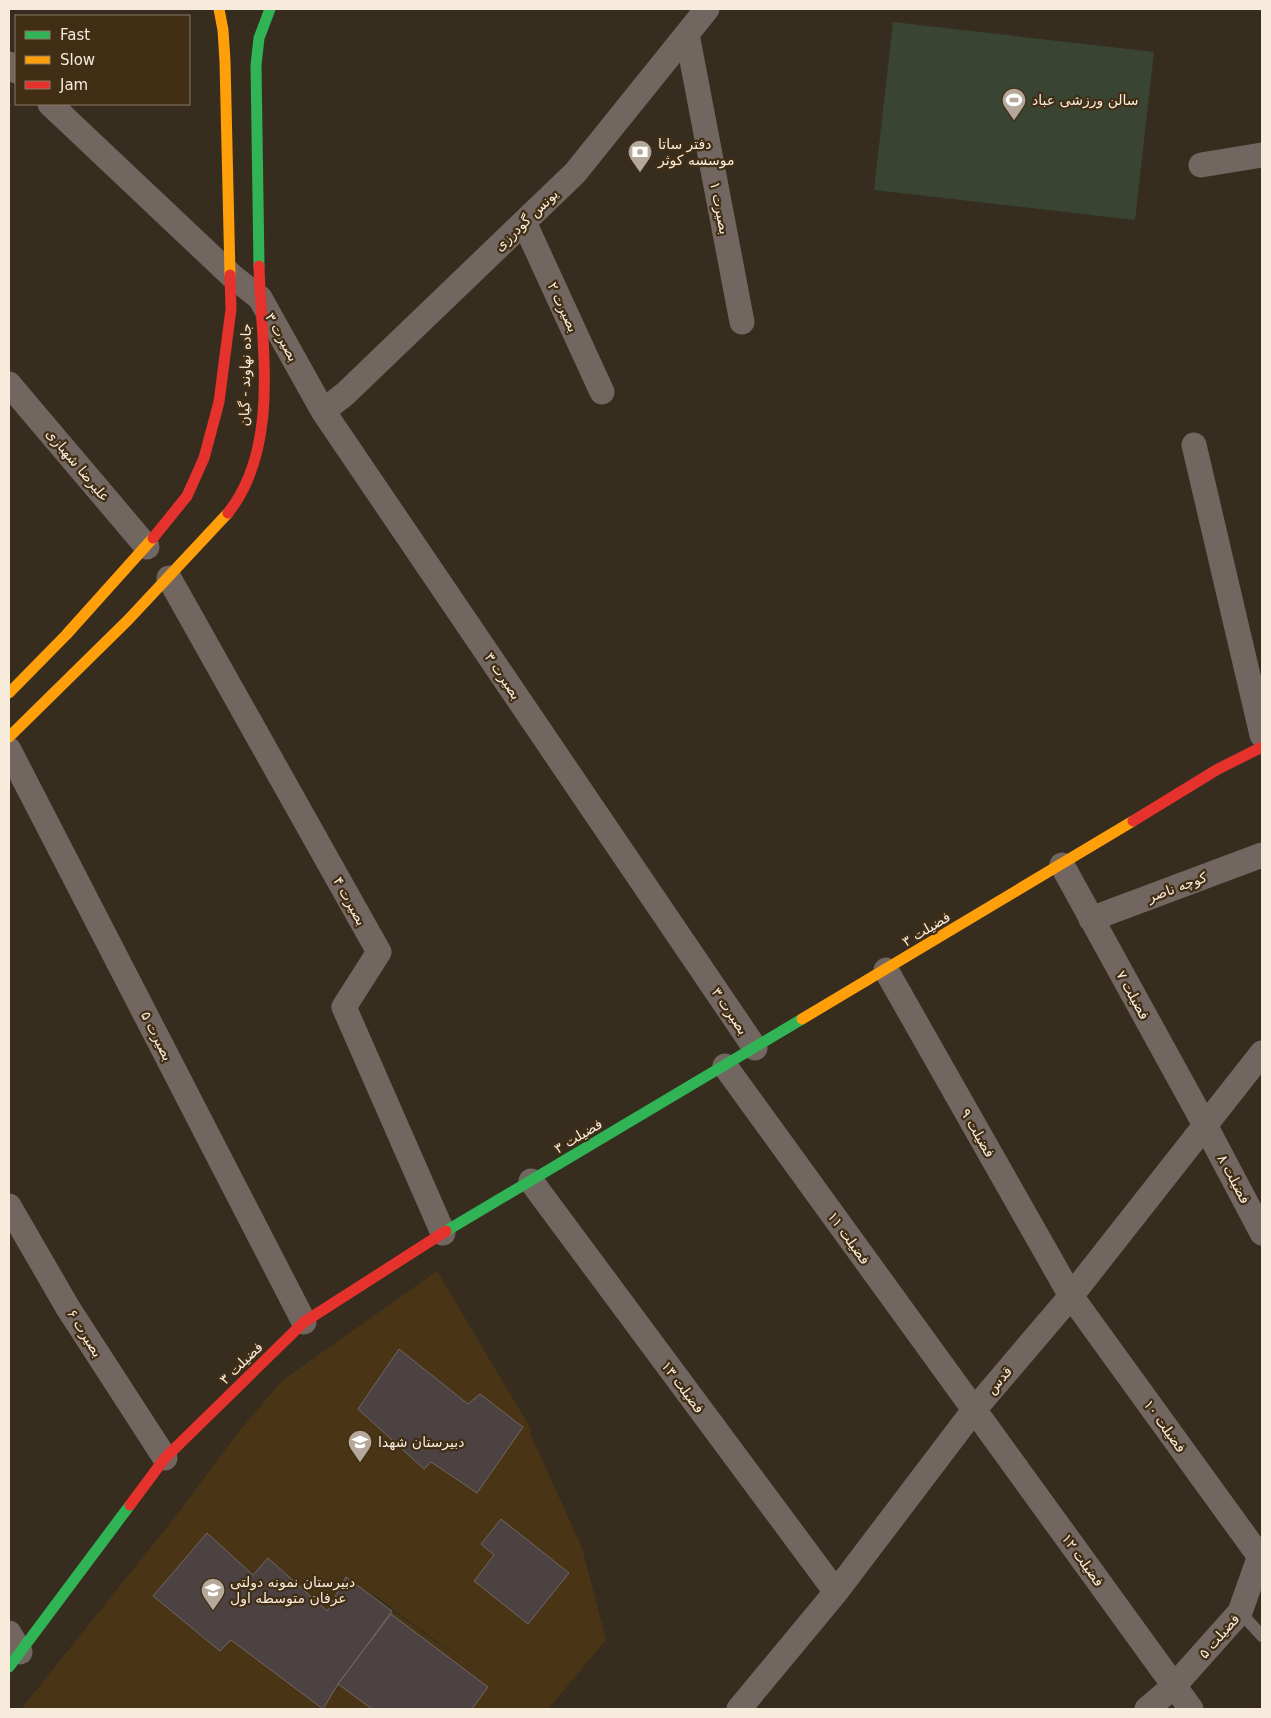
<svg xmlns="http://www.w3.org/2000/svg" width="1271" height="1718" font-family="'DejaVu Sans','Noto Sans Arabic',sans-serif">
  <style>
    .built { fill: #493416; fill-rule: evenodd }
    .green { fill: #394532 }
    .building { fill: #4b4241; stroke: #716766 }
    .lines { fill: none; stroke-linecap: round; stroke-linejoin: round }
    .lane { stroke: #726660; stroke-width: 12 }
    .street { stroke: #726660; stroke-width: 25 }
    .fast { stroke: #30b455; stroke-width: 11 }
    .slow { stroke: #ff9f0a; stroke-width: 11 }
    .jam { stroke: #e5322d; stroke-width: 11 }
    .labels { text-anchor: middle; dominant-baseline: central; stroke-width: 4.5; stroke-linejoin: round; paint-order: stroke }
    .poi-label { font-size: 14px; fill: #f7ebdc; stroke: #412e15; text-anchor: start }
    .street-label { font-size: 14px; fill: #f7ebdc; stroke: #412e15 }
  </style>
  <rect width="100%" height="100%" fill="#372d1f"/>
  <!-- built -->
  <path class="built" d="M437,1271L532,1431L530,1433L582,1548L606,1640L548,1709H21L179,1512L239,1431L283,1380ZM358,1586L382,1601L481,1674L390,1609Z"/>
  <!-- green -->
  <path class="green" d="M893,22L1154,52L1135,220L874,190Z"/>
  <!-- building -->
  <path class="building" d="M399,1349L468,1404L480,1394L523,1427L477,1493L431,1462L424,1469L358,1409Z
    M501,1519L569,1573L528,1624L474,1581L494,1555L481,1544Z
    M207,1533L253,1575L268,1558L327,1611L346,1577L392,1611L338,1684L323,1709L231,1640L220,1651L153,1596Z
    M391,1614L488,1687L472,1709H372L338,1684Z"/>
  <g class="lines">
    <!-- lane -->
    <path class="lane" d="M1240,1612L1262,1636"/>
    <!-- street -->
    <path class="street" d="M687,34L742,322
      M9,64L16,71
      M50,104L232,276L260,298L323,411L755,1048
      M1201,165L1262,155
      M524,222L602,392
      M9,384L147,547
      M323,411L345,394L575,173L707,9
      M1194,445L1262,735
      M169,578L379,952L344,1007L443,1233
      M9,750L304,1322
      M1062,865L1205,1125L1262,1233
      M1091,919L1262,855
      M886,970L1071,1296L1260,1557
      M725,1066L1191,1709
      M531,1181L836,1592
      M9,1206L68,1308L165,1458
      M9,1633L20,1652
      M739,1709L836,1592L974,1410L1071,1296L1262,1053
      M1147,1709L1174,1686L1240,1612L1262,1550"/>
    <!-- fast -->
    <path class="fast" d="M259,266L256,65L259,38L270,9
      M446,1231L802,1019
      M9,1667L130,1505"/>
    <!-- slow -->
    <path class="slow" d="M219,9L223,30L225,61L230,275
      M9,693L66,635L153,538
      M9,737L128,620L228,513
      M802,1019L1133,821"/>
    <!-- jam -->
    <path class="jam" d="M228,513C281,446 261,345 259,266
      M153,538L187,496L204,458L219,402L231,309L230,275
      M1133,821L1218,769L1262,747
      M130,1505L165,1458L304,1322L446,1231"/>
  </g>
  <!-- icons -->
  <defs>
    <symbol id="stadium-pin" viewBox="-11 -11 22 30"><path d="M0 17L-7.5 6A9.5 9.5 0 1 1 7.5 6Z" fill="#b4a89a" stroke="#412e15"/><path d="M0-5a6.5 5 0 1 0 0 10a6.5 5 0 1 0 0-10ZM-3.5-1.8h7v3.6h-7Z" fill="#fff"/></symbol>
    <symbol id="bank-pin" viewBox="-11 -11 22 30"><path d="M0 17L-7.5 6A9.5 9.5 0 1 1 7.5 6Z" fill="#b4a89a" stroke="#412e15"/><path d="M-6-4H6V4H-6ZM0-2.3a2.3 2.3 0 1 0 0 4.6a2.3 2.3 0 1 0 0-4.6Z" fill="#fff"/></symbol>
    <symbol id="school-pin" viewBox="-11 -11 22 30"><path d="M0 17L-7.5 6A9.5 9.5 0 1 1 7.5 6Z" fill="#b4a89a" stroke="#412e15"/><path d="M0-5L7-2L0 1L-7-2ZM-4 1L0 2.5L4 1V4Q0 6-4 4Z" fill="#fff"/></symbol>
  </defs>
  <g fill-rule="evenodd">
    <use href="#stadium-pin" x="1000" y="86" width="28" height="38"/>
    <use href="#bank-pin" x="626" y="138" width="28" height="38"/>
    <use href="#school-pin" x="346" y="1428" width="28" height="38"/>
    <use href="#school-pin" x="199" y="1576" width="28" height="38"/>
  </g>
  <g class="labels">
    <!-- poi labels -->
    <g class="poi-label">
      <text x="1032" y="100">سالن ورزشی عباد</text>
      <text x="658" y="144">دفتر ساتا<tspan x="658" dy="16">موسسه کوثر</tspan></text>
      <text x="378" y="1442">دبیرستان شهدا</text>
      <text x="230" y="1582">دبیرستان نمونه دولتی<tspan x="230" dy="16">عرفان متوسطه اول</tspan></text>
    </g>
    <!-- street labels -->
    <g class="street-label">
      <text transform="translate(720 208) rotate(79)">بصیرت ۱</text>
      <text transform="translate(526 220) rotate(-44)">یونس گودرزی</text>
      <text transform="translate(563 307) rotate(65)">بصیرت ۲</text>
      <text transform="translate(282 337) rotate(61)">بصیرت ۳</text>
      <text transform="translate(245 375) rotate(-89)">جاده نهاوند - گیان</text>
      <text transform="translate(78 465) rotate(50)">علیرضا شهبازی</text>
      <text transform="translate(503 676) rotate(56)">بصیرت ۳</text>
      <text transform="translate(1177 887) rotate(-20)">کوچه ناصر</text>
      <text transform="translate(350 901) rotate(61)">بصیرت ۴</text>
      <text transform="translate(926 929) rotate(-31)">فضیلت ۳</text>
      <text transform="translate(1133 995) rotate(61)">فضیلت ۷</text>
      <text transform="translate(730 1011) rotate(56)">بصیرت ۳</text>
      <text transform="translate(157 1036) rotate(63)">بصیرت ۵</text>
      <text transform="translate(978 1133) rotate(60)">فضیلت ۹</text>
      <text transform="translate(578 1136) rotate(-31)">فضیلت ۳</text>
      <text transform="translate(1234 1179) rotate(62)">فضیلت ۸</text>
      <text transform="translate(849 1238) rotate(54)">فضیلت ۱۱</text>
      <text transform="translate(85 1333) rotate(58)">بصیرت ۶</text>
      <text transform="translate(241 1363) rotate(-44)">فضیلت ۳</text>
      <text transform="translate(999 1380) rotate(-50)">قدس</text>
      <text transform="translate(683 1387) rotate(53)">فضیلت ۱۳</text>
      <text transform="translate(1165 1426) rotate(54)">فضیلت ۱۰</text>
      <text transform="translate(1083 1560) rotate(54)">فضیلت ۱۲</text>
      <text transform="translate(1219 1636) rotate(-49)">فضیلت ۵</text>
    </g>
  </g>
  <!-- border -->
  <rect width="1271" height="1718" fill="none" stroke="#f7ebdc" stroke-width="20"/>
  <!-- legend -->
  <rect x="15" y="15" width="175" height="90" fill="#412e15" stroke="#8a7a65"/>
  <rect x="25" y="31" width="25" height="8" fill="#30b455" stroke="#8a7a65"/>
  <text x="60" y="40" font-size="15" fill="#f7ebdc">Fast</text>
  <rect x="25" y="56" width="25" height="8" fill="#ff9f0a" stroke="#8a7a65"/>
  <text x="60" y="65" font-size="15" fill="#f7ebdc">Slow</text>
  <rect x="25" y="81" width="25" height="8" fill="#e5322d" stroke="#8a7a65"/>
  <text x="60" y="90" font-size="15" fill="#f7ebdc">Jam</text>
</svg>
